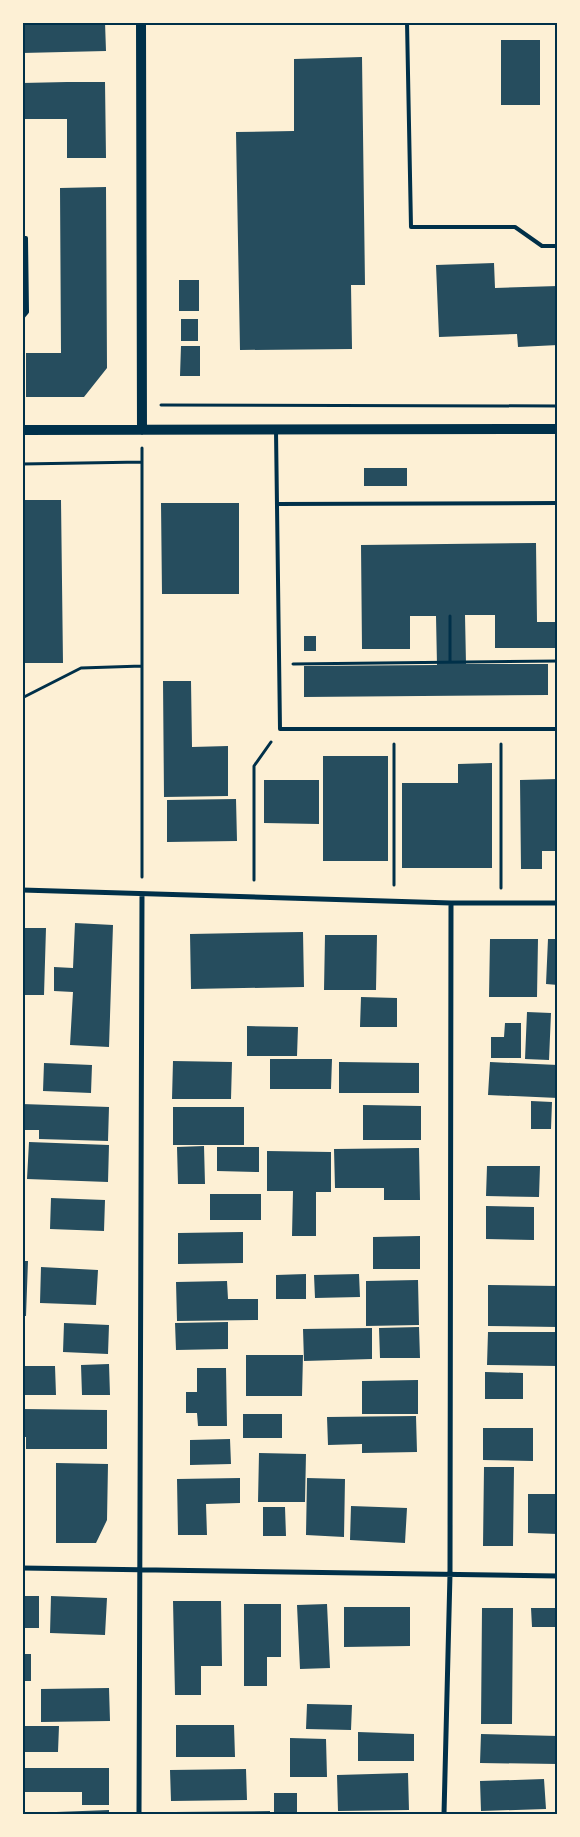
<svg xmlns="http://www.w3.org/2000/svg" width="580" height="1837" font-family="Montserrat,sans-serif">
  <style>
    .building { fill: #264d5e }
    .lines { fill: none; stroke-linecap: round; stroke-linejoin: round }
    .path { stroke: #003049; stroke-width: 3 }
    .service { stroke: #003049; stroke-width: 4 }
    .minor { stroke: #003049; stroke-width: 5 }
    .secondary { stroke: #003049; stroke-width: 10 }
    .neatline { fill: none; stroke: #003049; stroke-width: 2 }
  </style>
  <rect width="100%" height="100%" fill="#fdf0d5"/>
  <!-- building -->
  <path class="building" d="M22,22H105L106,51L22,53Z
    M501,40H540V105H501Z
    M362,57L365,285H351L352,349L240,350L236,132L294,131V59Z
    M67,82H105L106,158H67V119H22V83Z
    M106,187L107,368L84,397H26V353H61L60,188Z
    M494,263L495,288L558,286V345L518,347L517,334L439,337L436,265Z
    M179,280H199V311H179Z
    M181,319H198V341H181Z
    M181,346H200V376H180Z
    M364,468H407V486H364Z
    M22,500H61L63,663H22Z
    M161,503H239V594H162Z
    M536,543L537,622H558V648H495V615H465L466,664H548V695L304,697V666L437,665L436,616H410V649H362L361,545Z
    M304,636H316V651H304Z
    M163,681H191L192,747L228,746V796L164,797Z
    M323,756H388V861H323Z
    M492,763V868H402V783H458V764Z
    M558,779V851H542V869H521L520,780Z
    M264,780H319V824L264,823Z
    M236,799L237,841L167,842V800Z
    M75,923L113,925L109,1047L70,1045L73,992L54,991V967L73,968Z
    M22,928H46L44,995H22Z
    M303,932L304,987L191,989L190,934Z
    M325,935H377L376,990H324Z
    M490,939H538L537,997H489Z
    M548,939H558V985L546,984Z
    M361,997L397,998V1027H360Z
    M527,1012L551,1013L549,1060L525,1059Z
    M505,1023H521V1058H491V1037H504Z
    M247,1026L298,1027L297,1056H247Z
    M270,1059H332L331,1089H270Z
    M173,1061L232,1062L231,1099H172Z
    M339,1062L419,1063V1093H339Z
    M490,1062L558,1065V1098L488,1095Z
    M44,1063L92,1065L91,1093L43,1091Z
    M531,1101L552,1102L551,1129H531Z
    M22,1104L109,1107L108,1141L39,1139V1130H22Z
    M363,1105L421,1106V1140H363Z
    M173,1107H244V1145H173Z
    M29,1142L109,1145L108,1182L27,1179Z
    M22,1145H25L24,1171H22Z
    M204,1146L205,1184H178L177,1147Z
    M217,1147H259V1172L217,1171Z
    M419,1148L420,1200H384V1188H335L334,1149Z
    M267,1151L331,1152V1192H316V1236H292L293,1191H267Z
    M487,1166H540L539,1197L486,1196Z
    M210,1194H261V1220H210Z
    M51,1198L105,1200L104,1231L50,1229Z
    M486,1206L534,1207V1240L486,1239Z
    M243,1232V1263L178,1264V1233Z
    M420,1236V1269H373V1237Z
    M22,1261H28L26,1316H22Z
    M41,1267L98,1270L96,1305L40,1303Z
    M306,1274V1299H276V1275Z
    M359,1274L360,1297L315,1298L314,1275Z
    M418,1280L419,1325L366,1326V1281Z
    M227,1281L228,1299H258V1320L177,1321L176,1282Z
    M488,1285L558,1286V1327L488,1326Z
    M228,1322V1349L176,1350L175,1323Z
    M64,1323L109,1325L108,1354L63,1352Z
    M419,1327L420,1358H380L379,1328Z
    M372,1328V1359L304,1361L303,1329Z
    M488,1332H558V1366L487,1365Z
    M246,1355H303L302,1396H246Z
    M109,1364L110,1395H82L81,1365Z
    M22,1366H55L56,1395H22Z
    M197,1368H226L227,1426H198L197,1413H186V1392H197Z
    M485,1372L523,1373V1399H485Z
    M418,1380V1414H362V1381Z
    M22,1409L107,1410V1449H26V1437H22Z
    M243,1414H282V1438H243Z
    M416,1416L417,1452L362,1453V1444L328,1445L327,1417Z
    M483,1428H533V1461L483,1460Z
    M230,1439L231,1464L190,1465V1440Z
    M259,1453L306,1454L305,1502H258Z
    M56,1463L108,1464L107,1520L96,1543H56Z
    M484,1467H514L513,1546H483Z
    M240,1478V1503L206,1504L207,1535H178L177,1479Z
    M307,1478L345,1479L344,1537L306,1535Z
    M528,1494H558V1534L528,1533Z
    M351,1506L407,1508L405,1543L350,1540Z
    M263,1507H285L286,1536H263Z
    M22,1596H39V1628H22Z
    M51,1596L107,1598L105,1635L50,1633Z
    M173,1601H221L222,1666H201V1695H175Z
    M244,1604H281V1657H267V1686H244Z
    M327,1604L330,1668L300,1669L297,1605Z
    M344,1607H410V1646L344,1647Z
    M482,1608H513L512,1724H481Z
    M531,1608H558V1627H532Z
    M22,1654H31V1681H22Z
    M109,1688L110,1721L41,1722V1689Z
    M307,1704L352,1705L351,1730L306,1729Z
    M176,1725H234L235,1757H176Z
    M22,1726H59L58,1752H22Z
    M358,1732L414,1734V1761H358Z
    M481,1734L558,1736V1764L480,1763Z
    M290,1738L326,1739L327,1777H290Z
    M24,1768H109V1805H82V1792H24Z
    M246,1769L247,1800L171,1801L170,1770Z
    M408,1773L409,1810L338,1811L337,1775Z
    M544,1779L546,1809L481,1811L480,1781Z
    M274,1793H297V1814H274Z
    M109,1810V1814H56V1812Z
    M270,1811V1814H174V1812Z"/>
  <g class="lines">
    <!-- path -->
    <path class="path" d="M161,405L558,406
      M22,464L142,462
      M450,616V662
      M293,664L558,661
      M22,698L81,668L142,666
      M394,744V885
      M501,744V888
      M142,877V448
      M254,880V766L271,742"/>
    <!-- service -->
    <path class="service" d="M407,22L411,227H515L542,246H558
      M22,238H26L27,312L22,318
      M276,431L280,729H558
      M277,504L558,503"/>
    <!-- minor -->
    <path class="minor" d="M22,890L451,903H558
      M22,1568L558,1576
      M139,1814L142,894
      M444,1814L450,1574L451,903"/>
    <!-- secondary -->
    <path class="secondary" d="M141,22L142,430
      M22,430L558,429"/>
  </g>
  <!-- border -->
  <rect width="580" height="1837" fill="none" stroke="#fdf0d5" stroke-width="48"/>
  <rect x="24" y="24" width="532" height="1789" class="neatline"/>
</svg>
